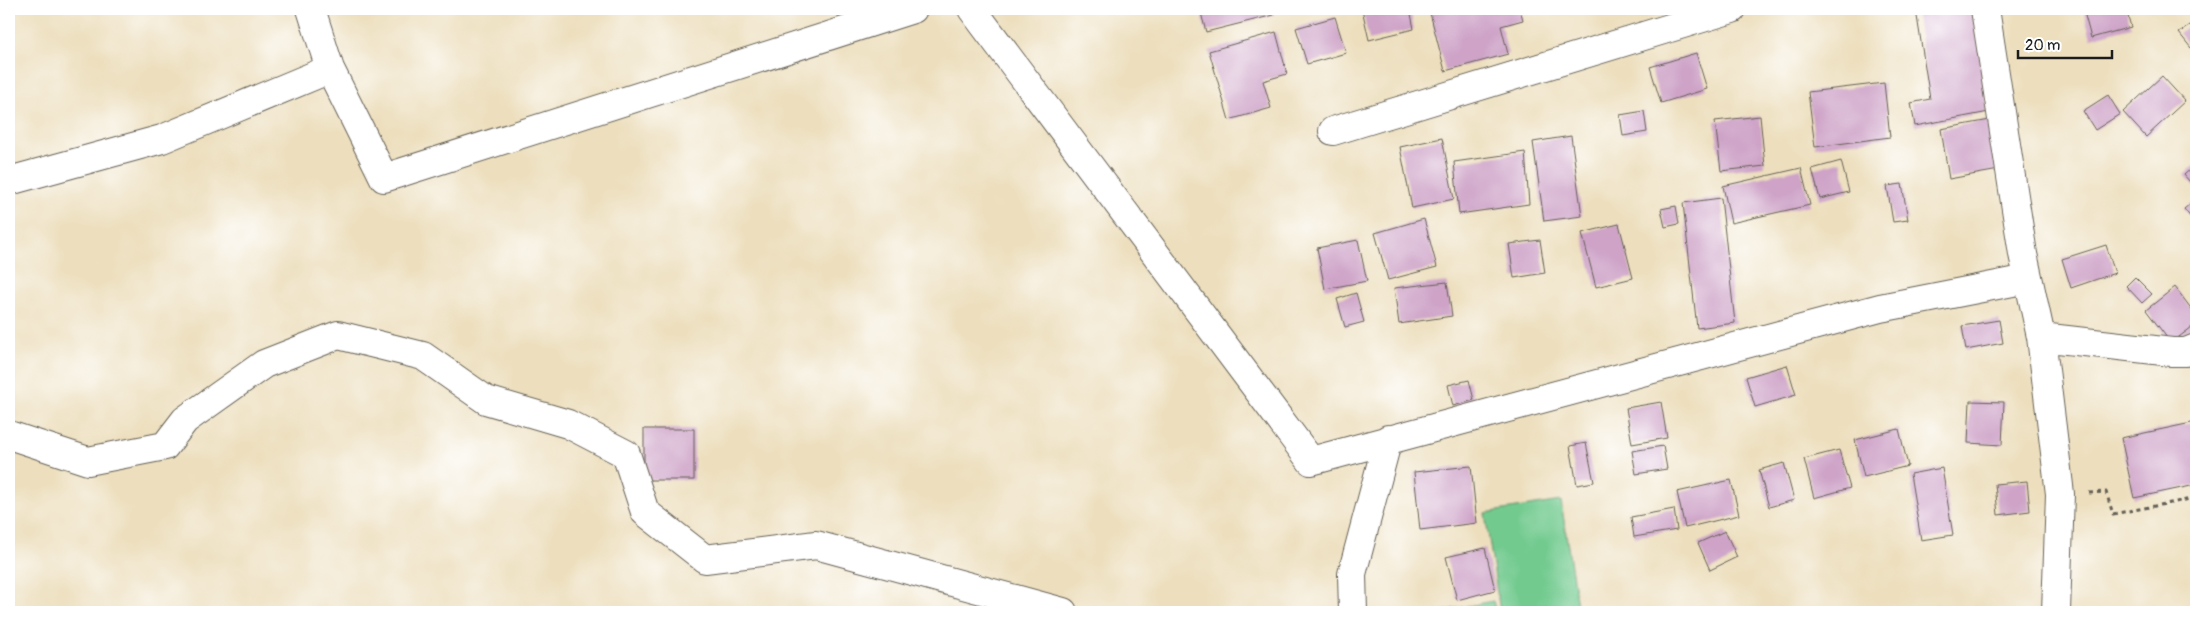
<svg xmlns="http://www.w3.org/2000/svg" width="2205" height="621" font-family="Pangolin,sans-serif">
  <style>
    .green { fill: #72ca8f; stroke: #477356 }
    .building { fill: #cea3c7 }
    .lines { fill: none; stroke-linecap: round; stroke-linejoin: round }
    .minor-casing { stroke: #656055; stroke-width: 30 }
    .path { stroke: #656055; stroke-width: 3; stroke-dasharray: 4 4; stroke-linecap: butt }
    .minor { stroke: #fff; stroke-width: 28 }
  </style>
  <rect width="100%" height="100%" fill="#fff"/>
  <filter id="ink" filterUnits="userSpaceOnUse"><feTurbulence type="fractalNoise" baseFrequency=".02" numOctaves="2"/><feDisplacementMap in="SourceGraphic" scale="10" xChannelSelector="R" yChannelSelector="G"/><feConvolveMatrix kernelMatrix="1 2 1 2 8 2 1 2 1" color-interpolation-filters="sRGB"/></filter>
  <filter id="wash" filterUnits="userSpaceOnUse"><feTurbulence type="fractalNoise" baseFrequency=".0096" numOctaves="4" result="noise"/><feDisplacementMap in="SourceGraphic" scale="20" xChannelSelector="R" yChannelSelector="G"/><feGaussianBlur stdDeviation="1.12" result="paint"/><feColorMatrix in="noise" values="0 0 0 0 0 0 0 0 0 0 0 0 0 0 0 0 0 1.4 0 .05"/><feComposite in="paint" operator="in"/></filter>
  <g filter="url(#wash)">
    <rect width="100%" height="100%" fill="#eddfbe"/>
    <!-- green -->
    <path class="green" d="M1561,501L1578,612H1500L1485,513Z
      M1493,601L1496,612H1438Z"/>
    <g id="blocks">
      <!-- building -->
      <path class="building" d="M1200,9H1273L1274,15L1206,32Z
        M1362,9H1410L1414,29L1369,40Z
        M1429,9H1520L1523,20L1501,26L1508,54L1445,71Z
        M1925,9H1973L1989,112L1915,126L1911,103L1930,99L1916,10Z
        M2096,9H2126L2131,27L2091,38L2084,12Z
        M1335,17L1346,53L1307,64L1296,28Z
        M2193,23L2196,27V44L2191,48L2179,33Z
        M1276,32L1287,74L1263,81L1271,108L1229,120L1209,51Z
        M1696,53L1707,89L1661,103L1650,67Z
        M2162,76L2185,101L2146,137L2123,112Z
        M1884,83L1890,137L1815,147L1808,92Z
        M2108,95L2120,114L2095,130L2083,111Z
        M1644,111L1647,132L1623,136L1620,115Z
        M1760,116L1765,166L1721,171L1715,121Z
        M1990,120L1999,170L1949,179L1941,129Z
        M1571,136L1582,216L1544,221L1533,142Z
        M1442,138L1454,199L1412,208L1400,147Z
        M1525,152L1529,204L1459,214L1454,162Z
        M1841,161L1849,192L1820,199L1812,169Z
        M2196,164V189L2184,175Z
        M1801,168L1810,205L1731,223L1723,186Z
        M1902,184L1908,220L1893,222L1887,186Z
        M1721,198L1735,323L1697,328L1683,203Z
        M2196,199V224L2184,209Z
        M1676,206L1679,224L1665,227L1661,209Z
        M1424,219L1437,267L1388,280L1375,233Z
        M1619,224L1633,278L1596,287L1582,233Z
        M1358,240L1367,281L1325,289L1317,248Z
        M1540,240L1545,273L1514,278L1509,244Z
        M2106,245L2115,273L2071,288L2062,259Z
        M2135,277L2152,294L2142,303L2126,286Z
        M1447,282L1452,316L1399,324L1394,288Z
        M2175,287L2196,315V324L2171,343L2146,310Z
        M1356,293L1364,322L1345,327L1337,299Z
        M1999,320L2003,343L1966,350L1962,326Z
        M1787,365L1796,395L1755,407L1746,377Z
        M1469,380L1474,400L1453,406L1448,385Z
        M1970,401L2004,402L2002,445L1968,443Z
        M1661,402L1667,438L1632,444L1626,408Z
        M2196,422V485L2134,498L2121,438Z
        M644,429H694V480H644Z
        M1899,429L1908,466L1864,477L1855,440Z
        M1586,443L1594,482L1577,485L1570,446Z
        M1663,446L1667,469L1636,474L1632,451Z
        M1839,450L1850,488L1814,498L1804,459Z
        M1784,463L1794,500L1769,507L1759,470Z
        M1471,466L1477,523L1420,530L1414,472Z
        M1942,468L1953,535L1921,540L1910,474Z
        M1731,480L1739,515L1685,528L1677,492Z
        M2027,481L2030,511L1998,515L1995,484Z
        M1674,509L1677,530L1634,537L1631,517Z
        M1725,531L1737,557L1710,570L1698,543Z
        M1485,548L1495,590L1457,600L1446,557Z"/>
    </g>
  </g>
  <g filter="url(#ink)">
    <use href="#blocks" fill-opacity="0" stroke="#656055" stroke-width="1"/>
    <g class="lines">
      <defs>
        <path id="minor" d="M972,9L1311,461L1880,308L2028,279
          M1985,9L2023,254L2041,337L2172,352H2186L2196,348
          M330,69L384,178L913,9
          M1333,131L1732,9
          M9,181L162,139L330,69L311,9
          M2041,337L2060,494L2056,612
          M9,435L88,461L165,446L185,420L264,364L338,335L423,356L486,400L568,424L626,454L645,512L705,559L816,545L1063,612
          M1353,612L1352,574L1388,439"/>
      </defs>
      <!-- minor casing -->
      <use href="#minor" class="minor-casing"/>
      <!-- path -->
      <path class="path" d="M2089,493L2106,492L2113,514L2196,498"/>
      <!-- minor -->
      <use href="#minor" class="minor"/>
    </g>
  </g>
  <!-- margin -->
  <rect width="2205" height="621" fill="none" stroke="#fff" stroke-width="30"/>
  <!-- scale -->
  <path d="M2018 50v8h94v-8" fill="none" stroke="#1c1c1c" stroke-width="2.5"/>
  <text x="2025" y="50" font-size="15" fill="#1c1c1c" stroke="#ffffff" stroke-width="4" paint-order="stroke">20 m</text>
</svg>
